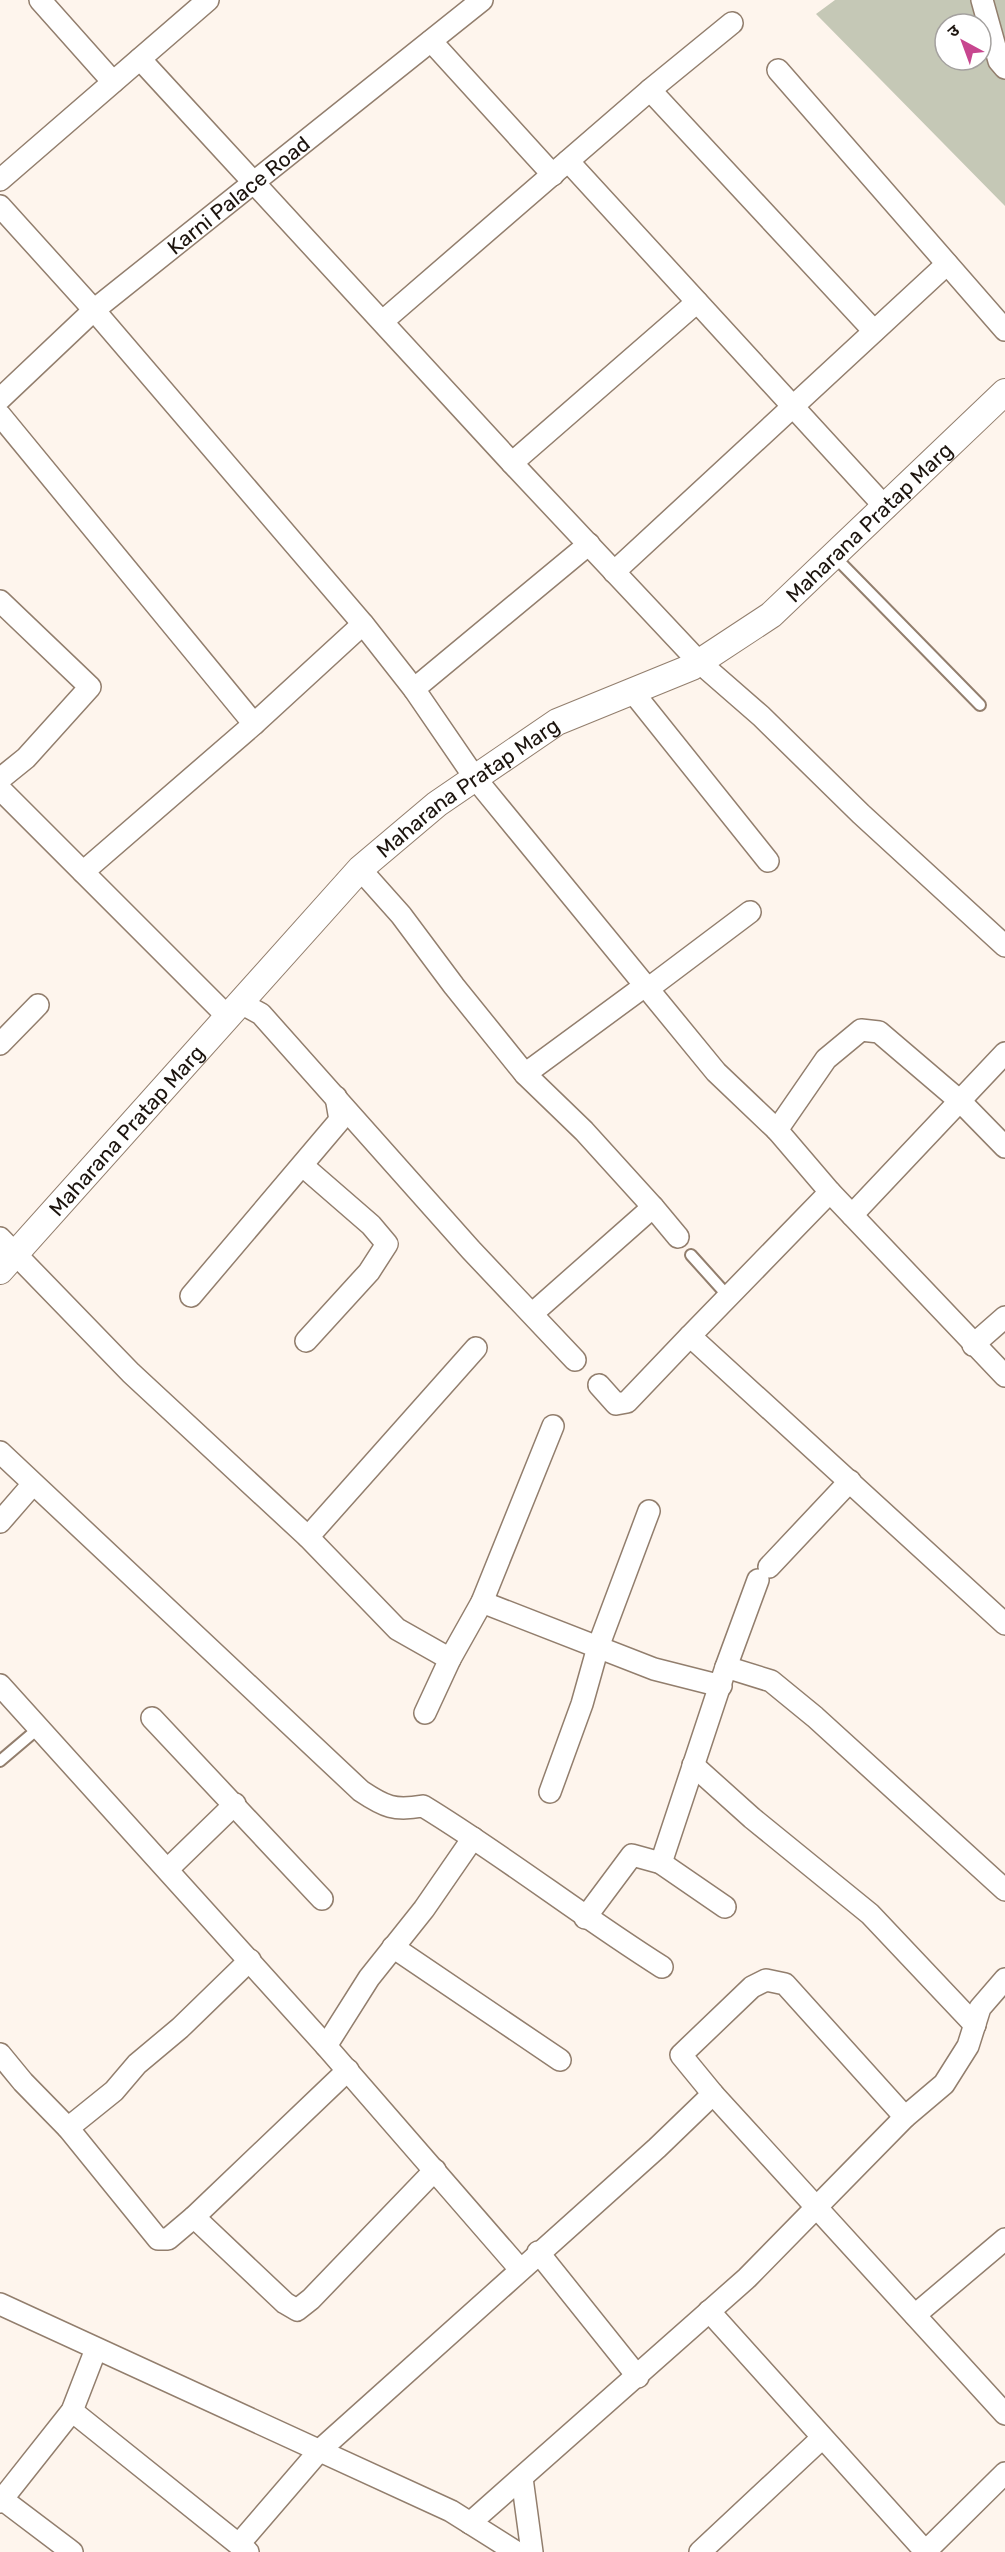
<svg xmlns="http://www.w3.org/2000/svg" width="1005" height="2552" font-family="Rubik,'Noto Sans Devanagari',sans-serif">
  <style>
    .green { fill: #c5c8b6; fill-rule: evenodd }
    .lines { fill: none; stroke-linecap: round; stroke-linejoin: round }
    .service-casing { stroke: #927e6d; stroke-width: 14 }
    .minor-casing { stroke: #927e6d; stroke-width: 24 }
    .tertiary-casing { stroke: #927e6d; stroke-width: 28 }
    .service { stroke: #fff; stroke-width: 10 }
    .minor { stroke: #fff; stroke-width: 21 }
    .tertiary { stroke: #fff; stroke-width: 26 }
    .labels { text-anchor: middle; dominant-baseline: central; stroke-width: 6; stroke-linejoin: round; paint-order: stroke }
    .street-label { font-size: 21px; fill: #1c140e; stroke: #fff }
  </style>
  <rect width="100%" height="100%" fill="#fef5ed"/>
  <!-- green -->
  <path class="green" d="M835,0H1005V206L816,14ZM945,24H981V60H945Z"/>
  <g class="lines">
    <defs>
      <path id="service" d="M835,557L980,705
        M691,1255L727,1295
        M0,1761L40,1727"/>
      <g id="minor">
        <path d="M40,0L113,82"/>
        <path d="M982,0L999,61L1005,68"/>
        <path d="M431,41L553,175"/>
        <path d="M140,59L512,463L699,662L761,716L861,814L1005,946"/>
        <path d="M778,70L1005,330"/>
        <path d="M650,90L874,331"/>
        <path d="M568,161L886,508"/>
        <path d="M0,180L208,0"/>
        <path d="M0,206L94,310L363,624L414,689L475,778L716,1072L777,1130L830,1192L1005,1376"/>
        <path d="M383,321L650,90L732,23"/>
        <path id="s1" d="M0,399L94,310L482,0"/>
        <path d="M0,415L254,724"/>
        <path d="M512,463L697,302"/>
        <path d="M614,572L947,264"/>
        <path d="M0,601L90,687L26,758L0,779"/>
        <path d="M414,689L589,544"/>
        <path d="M632,691L768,861"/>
        <path d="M0,789L227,1016"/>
        <path d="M360,869L401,915L454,986L525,1074L584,1131L653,1207L533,1313"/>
        <path d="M83,872L254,724L363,624"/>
        <path d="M649,988L750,912"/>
        <path d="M239,1002L261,1014L471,1250L575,1360"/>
        <path d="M0,1044L38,1005"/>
        <path d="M525,1074L646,985"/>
        <path d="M777,1130L826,1059L861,1030L879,1032L961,1102L1005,1147"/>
        <path d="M303,1166L371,1225L387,1244L369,1272L306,1341"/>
        <path d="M830,1192L690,1336L1005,1624"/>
        <path d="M653,1207L678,1237"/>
        <path d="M852,1215L1005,1053"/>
        <path d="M0,1238L131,1373L308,1537L397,1629L450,1659"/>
        <path d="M191,1296L340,1120L336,1097"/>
        <path d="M973,1345L1005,1317"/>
        <path d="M599,1385L616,1404L627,1402L690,1336"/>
        <path d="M0,1452L361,1791C385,1807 394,1811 423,1806C505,1856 581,1916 662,1967"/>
        <path d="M0,1522L33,1484"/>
        <path d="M308,1537L476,1348"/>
        <path d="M769,1567L850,1481"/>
        <path d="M482,1602L654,1669L721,1686"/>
        <path d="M726,1667L771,1681L815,1717L1005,1890"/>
        <path d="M0,1685L326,2046L519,2268"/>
        <path d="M425,1713L450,1659L482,1602L553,1426"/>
        <path d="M152,1718L322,1899"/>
        <path d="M693,1765L752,1818L870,1914L975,2025"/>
        <path d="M550,1792L582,1704L598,1647L649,1511"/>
        <path d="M661,1863L726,1667L758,1580"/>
        <path d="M168,1869L235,1804"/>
        <path d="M585,1918L632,1855L661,1863L725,1907"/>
        <path d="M393,1947L560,2060"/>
        <path d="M326,2046L369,1978L424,1909L473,1838"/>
        <path d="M0,2054L23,2082L68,2128L158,2239H168L194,2217L348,2070"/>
        <path d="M905,2117L785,1984L766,1980L752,1987L681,2055L713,2094L1005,2414"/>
        <path d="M68,2128L114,2091L137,2064L180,2028L250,1960"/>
        <path d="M194,2217L285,2303L297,2310L311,2299L435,2170"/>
        <path d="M538,2252L638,2377"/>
        <path d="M0,2304L451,2511L516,2552"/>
        <path d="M709,2311L925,2551"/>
        <path d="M915,2315L1005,2239"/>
        <path d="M72,2411L248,2552"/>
        <path d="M522,2478L532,2552"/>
        <path d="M2,2499L72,2552"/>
        <path d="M0,2502L72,2411L96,2349"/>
        <path d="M470,2523L747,2278L905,2117L944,2084L968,2046L980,2008L1005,1979"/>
        <path d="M239,2544L320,2450L657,2148L713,2094"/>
        <path d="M700,2552L822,2438"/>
        <path d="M925,2552L1005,2473"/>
      </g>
      <g id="tertiary">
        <path id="s2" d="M0,1271L360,869L437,804L557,722L692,667L771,615L1005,392"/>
      </g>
    </defs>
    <!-- service casing -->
    <use href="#service" class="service-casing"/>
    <!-- minor casing -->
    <use href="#minor" class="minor-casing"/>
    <!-- tertiary casing -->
    <use href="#tertiary" class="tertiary-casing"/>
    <!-- service -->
    <use href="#service" class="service"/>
    <!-- minor -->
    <use href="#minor" class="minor"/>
    <!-- tertiary -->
    <use href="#tertiary" class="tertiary"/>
  </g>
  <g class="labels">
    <!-- street labels -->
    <g class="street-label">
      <text stroke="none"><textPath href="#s1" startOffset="314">Karni Palace Road</textPath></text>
      <text stroke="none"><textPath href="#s2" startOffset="1161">Maharana Pratap Marg</textPath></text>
      <text stroke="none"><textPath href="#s2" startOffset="675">Maharana Pratap Marg</textPath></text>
      <text stroke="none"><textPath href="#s2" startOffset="189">Maharana Pratap Marg</textPath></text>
    </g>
  </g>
  <!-- north arrow -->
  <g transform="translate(963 42) rotate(319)"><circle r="28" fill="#ffffff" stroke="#a4a19f" stroke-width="1.5"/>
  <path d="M0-4.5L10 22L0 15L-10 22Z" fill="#c7468f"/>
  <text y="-9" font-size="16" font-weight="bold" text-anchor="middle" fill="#1c140e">उ</text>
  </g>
</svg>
